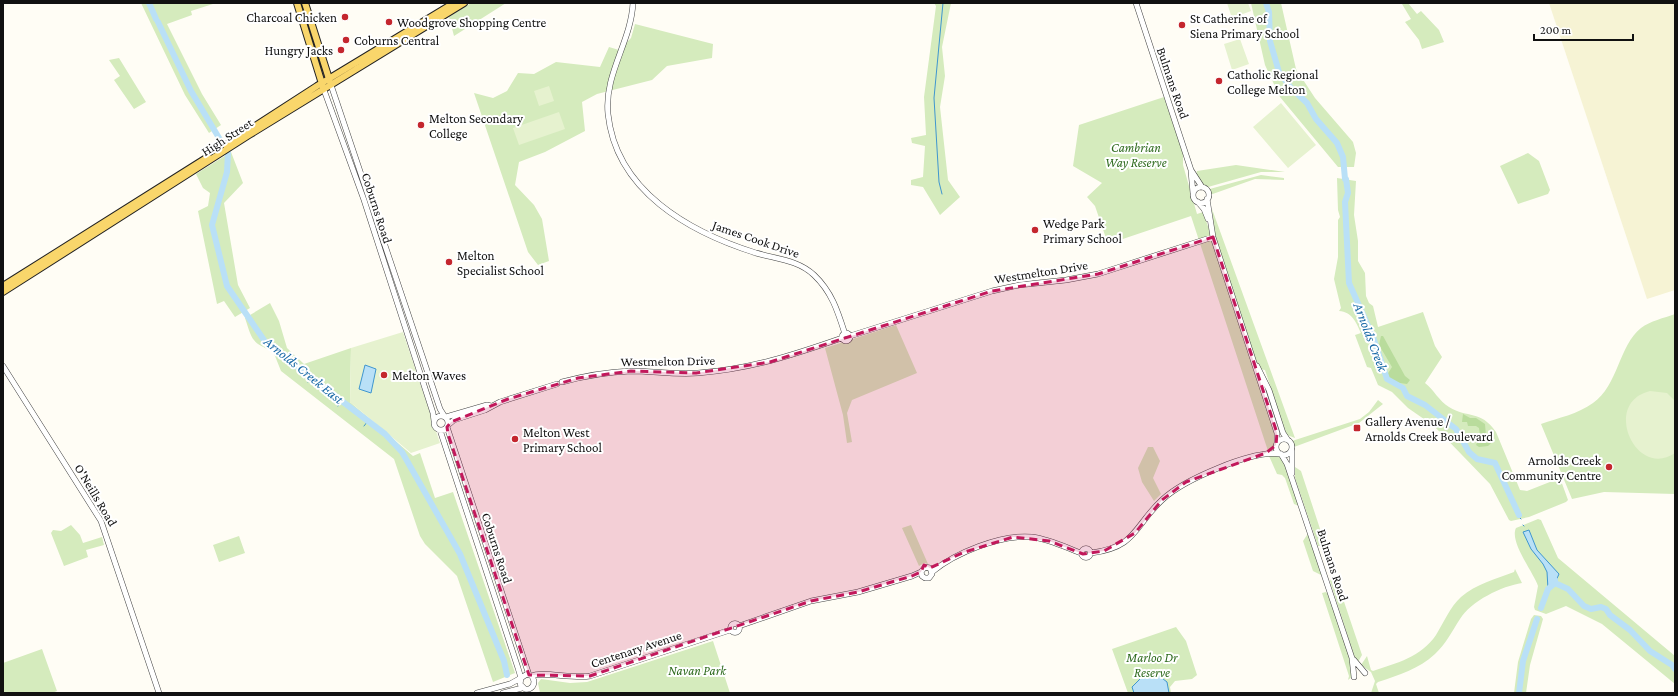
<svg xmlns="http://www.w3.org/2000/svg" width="1678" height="696" font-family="'Crimson Pro',serif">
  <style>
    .farmland { fill: #f6f3d4 }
    .green { fill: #d5ebbd }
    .forest { fill: #b9dc9c }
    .pitch { fill: #e6f2cf }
    .water { fill: #b9e0f7; stroke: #3f96cf }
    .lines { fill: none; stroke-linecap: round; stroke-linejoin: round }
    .stream { stroke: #3f96cf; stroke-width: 1 }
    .river { stroke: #b9e0f7; stroke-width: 6 }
    .minor-casing { stroke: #444; stroke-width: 6 }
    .major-casing { stroke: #222; stroke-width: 8 }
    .minor { stroke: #fff; stroke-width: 5 }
    .major { stroke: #f9d66b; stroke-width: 6 }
    .marked { fill: #c2185b; fill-opacity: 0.2; stroke: #c2185b; stroke-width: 3; stroke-dasharray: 8 5; stroke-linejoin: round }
    .poi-dot { fill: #c4262e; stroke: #fff; stroke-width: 1.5 }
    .labels { text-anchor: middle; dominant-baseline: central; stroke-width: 4; stroke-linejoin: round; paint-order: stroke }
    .poi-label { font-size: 13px; fill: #111; stroke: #fff; text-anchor: start }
    .street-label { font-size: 13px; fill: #111; stroke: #fff }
    .park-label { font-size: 13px; font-style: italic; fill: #2f6b1f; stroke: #fff }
    .water-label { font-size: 14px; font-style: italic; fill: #1768a6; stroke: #fff }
  </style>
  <rect width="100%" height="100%" fill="#fffdf5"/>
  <!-- farmland -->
  <path class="farmland" d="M1549,3H1675V290L1647,299Z"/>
  <!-- green -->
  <path class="green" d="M141,3H216L191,11L192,15L167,24L202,94L221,125L209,133L185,95Z
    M471,3H506L454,36L449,17Z
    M934,3H951L942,47L945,76L940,107L948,180L960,197L940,215L923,187L911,185V180L923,177L925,146L912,143L911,138L926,135L924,97L936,6Z
    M1251,3H1281L1296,69L1315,98L1353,142L1356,153L1354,167H1338L1280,97L1265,65Z
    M1403,3H1408L1417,14L1421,11L1439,30L1444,42L1422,49L1419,40L1405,22L1411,19L1402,4Z
    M635,24L713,44L712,58L667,66L652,80L597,94L582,102L585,131L545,152L519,162L515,185L534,205L542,219L549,261L538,265L528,252L474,93L493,98L507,91L518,73L534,74L556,62L600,67L609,47L619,50L631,38Z
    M119,58L146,102L134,109L114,80L120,76L109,60Z
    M1164,97L1183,153V165L1197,214L1203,212L1223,269L1214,231L1212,209L1295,438L1287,435L1285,431L1265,370L1259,369L1276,431L1275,449L1268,451L1191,216L1108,244L1095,206L1087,197L1102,183L1073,166L1079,125Z
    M231,152L243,183L224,203L238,285L250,308L235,317L224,301L217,304L198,211L208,206L210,193L203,188L196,174Z
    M1528,153L1539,161L1550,190L1548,194L1518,204L1500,166Z
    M1236,165L1285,172H1261L1208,187L1199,185L1195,179L1197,171Z
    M1261,175L1284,178V180L1255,179L1207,196L1206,190Z
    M1337,178L1356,181L1354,215L1358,241V261L1365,273L1366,296L1369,303L1373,306L1378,327L1423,312L1435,346L1442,357L1425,383C1434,390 1439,401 1449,407C1468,419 1480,409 1496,432L1520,490L1527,491L1560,478L1568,500L1566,502L1529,517L1511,521L1509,520L1490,484L1434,426L1408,408L1392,392L1378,385L1371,368L1367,367L1355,335L1361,333C1356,322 1352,312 1339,311L1341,308L1334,279L1338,257V220L1340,217L1338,210Z
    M270,303L279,321L287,348L304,364L351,348L350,402L413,456L420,453L435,498L453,492L515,673L493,682L457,576L425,544L420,536L394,459L281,371L273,351C251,343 252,339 245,318Z
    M1675,314V494L1604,492L1572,499L1541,424C1558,418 1578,414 1593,403C1618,386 1619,345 1641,328C1650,321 1664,318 1675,314Z
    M896,325L917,373L852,400L847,413L852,442L847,443L843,415L825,348Z
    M1378,400L1383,404L1359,423L1294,447L1292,441L1360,419L1369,412Z
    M1148,447H1153L1160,461L1153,478L1161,494L1154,501L1142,482L1138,468Z
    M1277,455L1285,461L1299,506L1294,504L1285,478L1282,475L1277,474L1269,456Z
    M1295,467L1301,471L1324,541L1323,545L1320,546H1318L1295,478Z
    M1538,519L1541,520L1558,558L1675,656V684L1602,624L1566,606L1546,614L1535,610L1534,607L1538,586C1534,573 1509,542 1516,528Z
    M71,525L80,535L83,543L102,537L104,545L86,550L88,557L64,566L51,533L53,530L61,531Z
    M911,525L928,564L924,563L919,566L902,528Z
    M1309,532L1323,576L1313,571L1303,541Z
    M239,536L245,553L219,562L213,545Z
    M1515,569L1522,583C1502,586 1471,601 1460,619C1452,631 1446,644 1435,654C1419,669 1399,675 1378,682L1376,684L1379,693H1371L1375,681L1371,672L1361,665L1367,656L1371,670L1373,671C1397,663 1421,657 1436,635C1444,622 1450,607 1461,597C1476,584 1496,579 1514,572Z
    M1331,579L1337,581L1362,655L1358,662L1355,659L1330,581Z
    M1326,592L1328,594L1352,665L1353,676L1348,680L1349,676L1322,593Z
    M1534,615L1541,616L1543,619L1530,665L1526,693H1514L1518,662L1531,619Z
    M1176,627L1186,641L1197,675L1192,679L1175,681L1170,687L1171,693H1128L1112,649Z
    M713,641L730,693H540L538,683L541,679L570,683L587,682Z
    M42,649L57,691L52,693H3V663Z"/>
  <!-- forest -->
  <path class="forest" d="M1381,336H1383L1405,376L1410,380L1407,384L1393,382L1388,379L1387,375L1392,367L1379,345Z
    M1463,414L1470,418H1476L1485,424L1486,436L1492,435L1494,440L1488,446L1479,447L1476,445L1480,436L1479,428L1476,426H1468L1467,422H1462Z"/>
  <!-- pitch -->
  <path class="pitch" d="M1227,3H1248L1251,11L1232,18Z
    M1240,39L1249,64L1232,70L1224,44Z
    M549,86L554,101L539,106L534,91Z
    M1281,103L1316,145L1288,168L1253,127Z
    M559,112L565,129L519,145L513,128Z
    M403,332L440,443L411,453L350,402L351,348Z
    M1650,391L1667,393L1675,401V453C1636,480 1601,403 1650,391Z"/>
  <!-- water -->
  <path class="water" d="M365,365L376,369L371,393L359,389Z
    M1529,530L1537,550L1559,574L1555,583L1548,589L1547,572L1543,564L1531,549L1523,532Z
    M1154,675H1158L1167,682L1169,693H1134L1132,687L1141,678Z"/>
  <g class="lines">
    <!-- stream -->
    <path class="stream" d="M942,194L939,182L934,98L943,3
      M308,382L311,377
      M324,394L327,389
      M345,403L349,404
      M338,406L341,400
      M364,426L368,421
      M1520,518L1521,519
      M1523,525L1524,526"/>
    <!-- river -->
    <path class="river" d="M149,3L156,19
      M1266,3L1269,12L1270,41L1279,72L1291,88L1307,103L1316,119L1337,143L1343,157L1345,179
      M158,22L191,91L228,153L227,172L212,225L227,286L266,343L385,434L402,452L460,554L504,661L507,675
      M1346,179L1348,193L1345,202L1349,283L1373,337L1387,379L1403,388L1407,396L1425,405L1456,429L1469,452L1477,459L1495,463L1519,515
      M1555,580V583L1568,589L1584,606L1591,609L1601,607L1606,609L1610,615L1630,630L1650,651L1672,665L1675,669
      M1541,608L1548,589L1555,583
      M1519,693L1523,661L1537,619"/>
    <defs>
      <path id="minor" d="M633,3C631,42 604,74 608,114C616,191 689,232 756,253C777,259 798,260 814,275C832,292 838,312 845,334
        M1136,3L1191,170L1202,187
        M331,85L440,409L445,417
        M324,90L364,200L433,413L434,421
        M1191,171L1193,193
        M1193 195a8 8 0 1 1 16 0a8 8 0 1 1-16 0Z
        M1207,199L1213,237L1277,433V442
        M1198,202L1204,209L1208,219
        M842 337a4 4 0 1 1 8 0a4 4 0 1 1-8 0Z
        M850,336L992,291L1019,285L1066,280L1098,274L1213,237
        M3,366L101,521L159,693
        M1257,366L1269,390L1283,433L1287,439
        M562,382C584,376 608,372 631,371C653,371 676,375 698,373C751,369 793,355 842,338
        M434 423a7 7 0 1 1 14 0a7 7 0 1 1-14 0Z
        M446,417L487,405L491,406
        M448,425L454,420L485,410L500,402L557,384
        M447,427L529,675
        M440,430L518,668L521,678L520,684L525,689C530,690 534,687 534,681L532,676L527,674L521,678
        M1276 447a8 8 0 1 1 16 0a8 8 0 1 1-16 0Z
        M1281,454L1287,464L1352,658L1354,677
        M1292,473V451
        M1081.5 553a4.5 4.5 0 1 1 9 0a4.5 4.5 0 1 1-9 0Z
        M1091,553C1137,547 1133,527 1162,500C1183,480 1252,450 1280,454
        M932,572C955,553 1001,534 1032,537C1049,539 1065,547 1081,553
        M730.5 628a4.5 4.5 0 1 1 9 0a4.5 4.5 0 1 1-9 0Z
        M739,626L811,601L858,592L912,576L921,572L925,567L930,568L932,574L929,578H925L922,576L921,572
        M1354,660L1365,673
        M532,676C540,671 575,679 590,676L730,630
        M477,693L510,684L519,679
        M503,693L522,688"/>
      <path id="major" d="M297,3L323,87
        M305,3L330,82
        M226,145L317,86L454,3
        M3,286L208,157
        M3,292L249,135L464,3"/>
    </defs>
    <!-- minor casing -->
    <use href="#minor" class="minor-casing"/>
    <!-- major casing -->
    <use href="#major" class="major-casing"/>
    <!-- minor -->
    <use href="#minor" class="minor"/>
    <!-- major -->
    <use href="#major" class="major"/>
  </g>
  <!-- marked area -->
  <path class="marked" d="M1213,237L1277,433L1276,445L1266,453L1186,482L1162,500L1135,533L1104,551L1083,554L1049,541L1013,537L962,553L930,568L924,565L921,572L912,576L858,592L811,601L590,676L529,675L448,434L447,427L451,422L508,399L578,378L631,371L696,373L770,362L992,291L1098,274Z"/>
  <!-- markers -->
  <g class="poi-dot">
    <circle cx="345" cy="17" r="4"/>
    <circle cx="389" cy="22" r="4"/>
    <circle cx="1182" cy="25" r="4"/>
    <circle cx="346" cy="40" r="4"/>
    <circle cx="341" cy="50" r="4"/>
    <circle cx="1219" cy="81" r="4"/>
    <circle cx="421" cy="125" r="4"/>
    <circle cx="1035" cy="230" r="4"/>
    <circle cx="449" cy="262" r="4"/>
    <circle cx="384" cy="375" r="4"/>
    <rect x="1353" y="424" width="8" height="8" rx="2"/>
    <circle cx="515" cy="439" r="4"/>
    <circle cx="1609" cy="467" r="4"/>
  </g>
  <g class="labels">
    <!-- poi labels -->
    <g class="poi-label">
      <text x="337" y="17" text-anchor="end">Charcoal Chicken</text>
      <text x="1190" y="18">St Catherine of<tspan x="1190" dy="15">Siena Primary School</tspan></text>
      <text x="397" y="22">Woodgrove Shopping Centre</text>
      <text x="354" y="40">Coburns Central</text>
      <text x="333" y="50" text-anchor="end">Hungry Jacks</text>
      <text x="1227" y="74">Catholic Regional<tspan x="1227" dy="15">College Melton</tspan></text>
      <text x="429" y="118">Melton Secondary<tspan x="429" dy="15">College</tspan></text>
      <text x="1043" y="223">Wedge Park<tspan x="1043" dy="15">Primary School</tspan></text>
      <text x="457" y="255">Melton<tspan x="457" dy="15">Specialist School</tspan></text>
      <text x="392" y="375">Melton Waves</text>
      <text x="1365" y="421">Gallery Avenue /<tspan x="1365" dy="15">Arnolds Creek Boulevard</tspan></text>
      <text x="523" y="432">Melton West<tspan x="523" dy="15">Primary School</tspan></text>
      <text x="1601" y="460" text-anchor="end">Arnolds Creek<tspan x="1601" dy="15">Community Centre</tspan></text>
    </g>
    <!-- street labels -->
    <g class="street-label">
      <text transform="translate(1173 83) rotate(71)">Bulmans Road</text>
      <text transform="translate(227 137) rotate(-33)">High Street</text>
      <text transform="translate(377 208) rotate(72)">Coburns Road</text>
      <text transform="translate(756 239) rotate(19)">James Cook Drive</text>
      <text transform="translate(1041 272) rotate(-9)">Westmelton Drive</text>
      <text transform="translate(668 361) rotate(-1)">Westmelton Drive</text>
      <text transform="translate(96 495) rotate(59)">O'Neills Road</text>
      <text transform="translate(497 548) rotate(72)">Coburns Road</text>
      <text transform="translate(1333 565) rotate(72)">Bulmans Road</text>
      <text transform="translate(636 649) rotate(-18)">Centenary Avenue</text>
    </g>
    <!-- park labels -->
    <g class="park-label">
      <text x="1136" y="147">Cambrian<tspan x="1136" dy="15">Way Reserve</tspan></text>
      <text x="1152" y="657">Marloo Dr<tspan x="1152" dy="15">Reserve</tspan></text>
      <text x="697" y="670">Navan Park</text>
    </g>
    <!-- water labels -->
    <g class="water-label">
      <text transform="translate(1371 337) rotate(69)">Arnolds Creek</text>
      <text transform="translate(304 370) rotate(39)">Arnolds Creek East</text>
    </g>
  </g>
  <!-- border -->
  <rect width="1678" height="696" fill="none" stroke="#111111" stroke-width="8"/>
  <!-- scale -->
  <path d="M1534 34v6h99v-6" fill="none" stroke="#111111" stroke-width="2"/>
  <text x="1540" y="34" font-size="12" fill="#111111" stroke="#ffffff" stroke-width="3" paint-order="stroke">200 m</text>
</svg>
